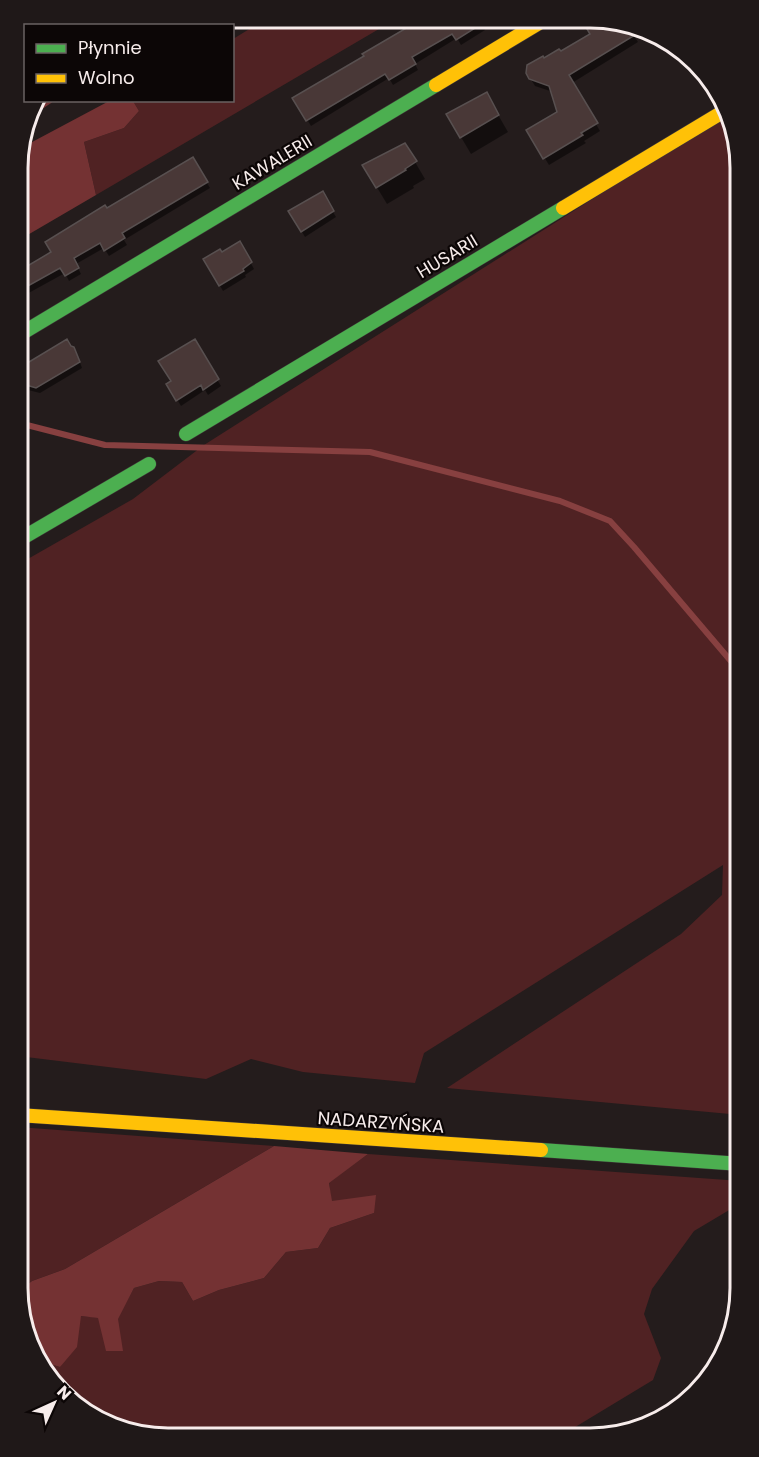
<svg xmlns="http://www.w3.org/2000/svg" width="759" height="1457" font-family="Poppins,sans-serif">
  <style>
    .green { fill: #502223 }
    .forest { fill: #743233 }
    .shadow { fill: #0007 }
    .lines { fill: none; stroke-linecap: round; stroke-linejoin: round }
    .stream { stroke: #874040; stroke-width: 6 }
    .building { fill: #493837; stroke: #585050; stroke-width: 1.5 }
    .fast-casing { stroke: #3e3838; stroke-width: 15 }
    .slow-casing { stroke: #3e3838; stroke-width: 15 }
    .fast { stroke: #4caf50; stroke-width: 14 }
    .slow { stroke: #ffc107; stroke-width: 14 }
    .labels { text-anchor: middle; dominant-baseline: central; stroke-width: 4.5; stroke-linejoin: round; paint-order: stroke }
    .street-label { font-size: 18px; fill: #f7eceb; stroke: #0c0606 }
    .rim { fill: none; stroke: #f7eceb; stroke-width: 3 }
  </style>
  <rect width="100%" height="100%" fill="#241c1c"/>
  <!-- green -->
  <path class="green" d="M266,19H396L96,195L84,142L124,128L139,111L133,101L232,100L233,39Z
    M728,113L733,121L741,169V1115L447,1088L681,934L722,895L723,865L424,1053L415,1083L303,1072L251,1059L206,1079L18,1056L19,564L133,499L204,445Z
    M18,1127L274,1146L65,1269L32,1281L19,1291Z
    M368,1154L741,1181V1203L694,1231L652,1289L644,1314L661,1358L653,1380L567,1432L149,1438L70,1402L43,1362L60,1367L81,1316L117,1319L134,1288L159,1281L182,1282L193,1301L219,1290L264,1278L286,1252L318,1248L330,1228L374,1213L331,1201L329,1182Z"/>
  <!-- forest -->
  <path class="forest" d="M170,18H201L197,25H160Z
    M111,100L133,101L139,111L124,128L84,142L96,195L19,240V149Z
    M35,101V100L54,101L29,118Z
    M274,1146L368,1154L329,1183L332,1201L376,1195L374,1213L330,1228L318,1248L286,1252L264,1278L219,1290L193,1301L182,1282L159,1281L134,1288L118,1319L123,1351H106L98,1318L81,1316L77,1347L60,1367L43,1362L26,1336L19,1291L32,1281L65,1269Z"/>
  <!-- shadow -->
  <path class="shadow" d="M424,20H488L482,24L485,30L461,45L457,38L415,64L418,70L393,85L389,78L311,126L294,98Z
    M604,21H619L627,25L638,42L572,83L600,131L584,141L586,143L549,165L528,131L559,112L553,92L535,86L527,73L544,60L560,53L592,35L589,29Z
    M486,94L508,132L471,154L448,115Z
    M405,145L425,179L413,186L414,188L387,204L364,166Z
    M193,159L210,188L124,240L127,245L109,256L104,248L76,264L81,274L69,281L65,273L25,295L29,302L19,308V264L23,270L53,253L106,210Z
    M322,193L336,217L305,237L290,211Z
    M240,243L254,269L245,275L246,277L223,291L205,260L221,254Z
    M194,341L221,386L208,395L205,390L181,406L168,384L173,382Z
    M77,354L82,368L40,393L28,390L24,384Z"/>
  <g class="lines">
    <!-- stream -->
    <path class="stream" d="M19,423L105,445L370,452L560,501L610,521L634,547L741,673"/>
  </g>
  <!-- building -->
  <path class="building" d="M420,20H488L456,40L452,34L412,57L416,64L389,80L385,74L306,121L292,98L364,56L362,54Z
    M601,21H619L630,26L635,35L569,75L598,123L581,133L583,135L543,159L526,130L557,112L549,86L529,79L526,73L527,65L543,56L544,58L559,49L561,51L590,34L587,29Z
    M487,92L499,115L460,138L446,114Z
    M405,143L417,161L405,169L406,170L376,188L362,165Z
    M193,157L208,182L122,233L125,238L104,251L100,243L74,258L79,268L65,276L60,268L19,291V271L51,252L45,242L105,205L107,208Z
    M323,191L334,211L301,232L288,211Z
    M240,241L252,262L243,269L244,271L219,286L203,259L220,249L222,252Z
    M67,339L71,346L74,347L80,362L36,388L23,384L19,379V368Z
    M195,339L219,379L203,390L201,385L176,401L166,384L171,381L158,361Z"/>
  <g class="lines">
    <defs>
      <path id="fast" d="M19,335L436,85
        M186,434L563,208
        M19,540L149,464
        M541,1150L741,1164"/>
      <path id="slow" d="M436,85L544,20
        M563,208L726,110
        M18,1115L541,1150"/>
    </defs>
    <!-- fast casing -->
    <use href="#fast" class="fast-casing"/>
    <!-- slow casing -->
    <use href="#slow" class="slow-casing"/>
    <!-- fast -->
    <use href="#fast" class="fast"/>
    <!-- slow -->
    <use href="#slow" class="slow"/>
  </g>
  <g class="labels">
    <!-- street labels -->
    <g class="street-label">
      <text transform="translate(272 162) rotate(-31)">KAWALERII</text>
      <text transform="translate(447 256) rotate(-31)">HUSARII</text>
      <text transform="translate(381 1122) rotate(4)">NADARZYŃSKA</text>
    </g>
  </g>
  <!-- crop -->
  <path d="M0 0H759V1457H0ZM168 28H590A140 140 0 0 1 730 168V1288A140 140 0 0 1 590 1428H168A140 140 0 0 1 28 1288V168A140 140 0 0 1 168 28Z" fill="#1f1818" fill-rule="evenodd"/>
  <path class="rim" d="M168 28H590A140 140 0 0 1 730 168V1288A140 140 0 0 1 590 1428H168A140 140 0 0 1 28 1288V168A140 140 0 0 1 168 28Z"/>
  <!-- legend -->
  <rect x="24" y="24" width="210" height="78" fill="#0c0606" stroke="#6a6262" stroke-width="1.5"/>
  <rect x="36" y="44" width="30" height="9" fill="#4caf50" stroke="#6a6262" stroke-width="1.5"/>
  <text x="78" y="54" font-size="18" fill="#f7eceb">Płynnie</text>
  <rect x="36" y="74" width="30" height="9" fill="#ffc107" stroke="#6a6262" stroke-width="1.5"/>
  <text x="78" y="84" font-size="18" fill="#f7eceb">Wolno</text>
  <!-- north arrow -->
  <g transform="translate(54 1403) rotate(45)" stroke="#0c0606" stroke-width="4.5" paint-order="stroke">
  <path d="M0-4.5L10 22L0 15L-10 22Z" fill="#f7eceb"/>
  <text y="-9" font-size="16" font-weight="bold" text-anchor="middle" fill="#f7eceb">N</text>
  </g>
</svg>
